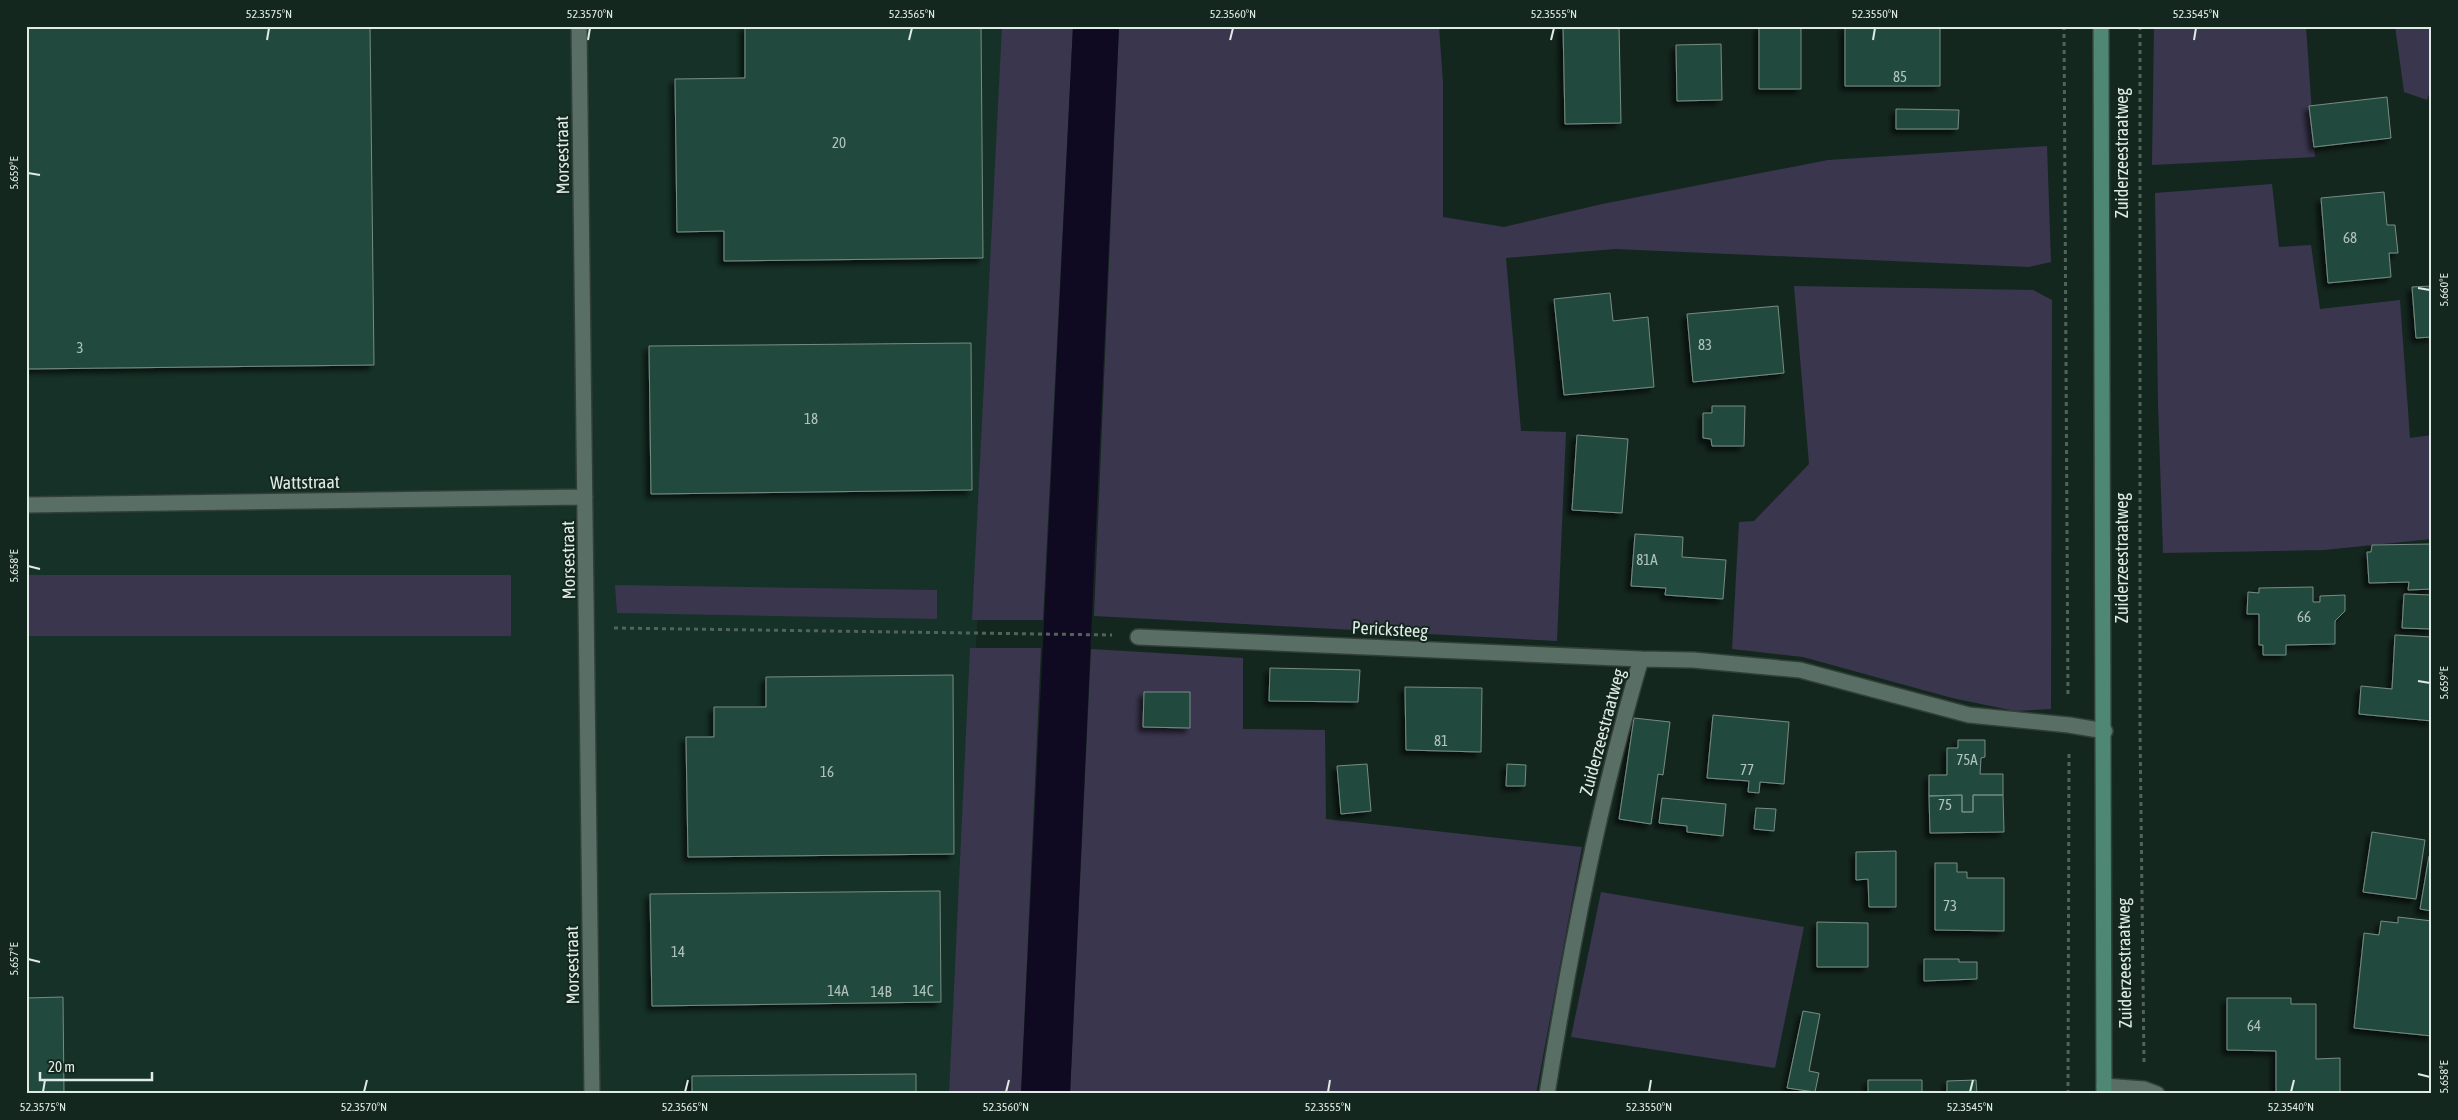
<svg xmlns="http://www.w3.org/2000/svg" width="2458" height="1120" font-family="'Asap Condensed',sans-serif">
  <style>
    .built { fill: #163127 }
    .green { fill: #3a364e }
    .water { fill: #0f0922 }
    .building { fill: #244a3c; stroke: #768c83; filter: url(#shadow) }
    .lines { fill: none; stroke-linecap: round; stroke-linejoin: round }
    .street-casing { stroke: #323f39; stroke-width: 18 }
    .secondary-casing { stroke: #323f39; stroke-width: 18 }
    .path { stroke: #52635b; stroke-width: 3; stroke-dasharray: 4 4; stroke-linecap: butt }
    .street { stroke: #596e65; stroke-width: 15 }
    .secondary { stroke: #4e8774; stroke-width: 15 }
    .ticks { fill: none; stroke: #dfebe5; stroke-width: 2 }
    .labels { text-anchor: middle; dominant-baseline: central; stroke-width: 4; stroke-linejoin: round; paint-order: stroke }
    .number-label { font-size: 15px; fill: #b0c3bb }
    .street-label { font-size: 18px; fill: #dfebe5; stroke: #14271f }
    .neatline { fill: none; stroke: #dfebe5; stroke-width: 2 }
    .ticks-label { font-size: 12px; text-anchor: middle; fill: #dfebe5 }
  </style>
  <defs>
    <filter id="shadow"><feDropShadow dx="-4.5" dy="4.5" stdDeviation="2.5" flood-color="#0009"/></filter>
  </defs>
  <rect width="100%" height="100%" fill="#14271f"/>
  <!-- built -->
  <path class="built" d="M26,26H1004L956,1094H26Z"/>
  <!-- green -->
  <path class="green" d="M1002,26H1073L1043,620H972Z
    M1119,26H1439L1443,83V217L1504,227L1602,204L1828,160L2047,146L2051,262L2029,267L1615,249L1506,258L1521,431L1566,432L1557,641L1094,616Z
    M2154,26H2306L2315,157L2152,165Z
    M2395,26H2432V86L2427,100L2404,92Z
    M2272,184L2279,247L2311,245L2320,309L2400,300L2410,438L2432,435V539L2324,550L2163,553L2158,404L2155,193Z
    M1794,286L2033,290L2052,300L2051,709L2015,711L1952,698L1803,657L1732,649L1739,522L1754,521L1809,464Z
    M26,575H511V636H26Z
    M615,585L937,590V619L617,613Z
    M970,648H1041L1021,1094H949Z
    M1091,649L1243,658V729L1325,730L1326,819L1582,847L1536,1094H1070Z
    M1601,892L1804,927L1775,1068L1571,1037Z"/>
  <!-- water -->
  <path class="water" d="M1073,26H1119L1070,1094H1021Z"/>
  <!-- building -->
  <path class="building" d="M26,26H370L374,365L26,369Z
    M745,26H981L983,258L724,261V231L677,232L675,79L745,78Z
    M1563,26H1619L1621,123L1565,124Z
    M1759,26H1801V89H1759Z
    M1845,26H1940V86H1845Z
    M1721,44L1722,100L1677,101L1676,45Z
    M2387,97L2391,138L2314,147L2309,106Z
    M1896,109L1959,110L1958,129H1896Z
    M2384,192L2387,225H2395L2398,253H2389L2391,277L2328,283L2321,198Z
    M2432,286V337L2416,338L2412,287Z
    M1610,293L1613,321L1648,317L1654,387L1564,395L1554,299Z
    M1778,306L1784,373L1693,382L1687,314Z
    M971,343L972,490L651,494L649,346Z
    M1712,406H1745L1744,446H1712L1711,439L1703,438V413H1712Z
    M1577,435L1628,439L1622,513L1572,510Z
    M1635,534L1683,537L1682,557L1726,560L1723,599L1665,595L1666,588L1631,586Z
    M2432,544V589L2408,590L2409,582L2369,583L2367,552H2371L2372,545Z
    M2313,587V602H2320V596L2345,595V611L2335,621V644L2286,645V655H2263V645H2259V614H2247L2248,592L2259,593V588Z
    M2404,594L2432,595V629L2402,628Z
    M2395,635L2432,637V721L2359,714L2361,686L2392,689Z
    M1270,668L1360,670L1358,702L1269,701Z
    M953,675L954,854L688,857L686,737H714V707H766V677Z
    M1405,687L1482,688L1481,752L1406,750Z
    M1144,692H1190V728L1143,727Z
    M1713,715L1789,722L1784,784L1760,782L1759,793L1748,792L1749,781L1707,778Z
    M1634,718L1670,722L1663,775L1658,774L1651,824L1619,819Z
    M1958,740H1985V757L1981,758L1980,774H2003V795H1973V812H1962V795L1929,796V775H1947V748H1958Z
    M1367,764L1371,811L1341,814L1337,766Z
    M1507,764L1526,765L1525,786H1506Z
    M1962,795V812H1973V795H2003L2004,832L1930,833L1929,796Z
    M1662,798L1726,804L1723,836L1687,832V826L1659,823Z
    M1756,808L1776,809L1774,831L1754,829Z
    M2372,832L2425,840L2416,899L2363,892Z
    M1896,851V907H1869L1868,879L1856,880V852Z
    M2429,856L2432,857V911L2420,909Z
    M1935,863H1957V872H1967V878H2004V931L1935,930Z
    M940,891L941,1002L652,1006L650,894Z
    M2398,917L2432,921V1036L2354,1028L2364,933L2379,935L2381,921L2398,923Z
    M1817,922L1868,923V967H1817Z
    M1924,959H1959V962H1977V979L1924,981Z
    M63,997L64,1094H26V998Z
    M2227,998H2291V1004H2316V1059L2340,1058V1094H2276V1051L2227,1050Z
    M1803,1011L1820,1014L1809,1071L1819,1073L1815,1092L1787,1088Z
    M916,1074V1094H692V1076Z
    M1868,1080H1922V1094H1868Z
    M1976,1080L1977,1094H1947V1081Z"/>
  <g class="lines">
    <defs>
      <path id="street" d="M579,26L592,1094
        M26,505L585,497
        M1138,637L1641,659
        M2104,1086L2144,1089L2157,1094
        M1547,1094C1571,947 1599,801 1641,659L1693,660L1800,670L1969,715L2069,725L2105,731"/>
      <path id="secondary" d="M2101,26L2104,1094"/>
    </defs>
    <!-- street casing -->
    <use href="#street" class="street-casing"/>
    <!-- secondary casing -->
    <use href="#secondary" class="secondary-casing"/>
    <!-- path -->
    <path class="path" d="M2064,26L2068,698
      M2140,26V729L2144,1063
      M614,628L1112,635
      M2068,1094L2069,752"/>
    <!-- street -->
    <use href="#street" class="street"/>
    <!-- secondary -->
    <use href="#secondary" class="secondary"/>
  </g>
  <!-- ticks -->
  <path class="ticks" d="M267,40L269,28M588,40L590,28M909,40L912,28M1230,40L1233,28M1551,40L1554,28M1873,40L1875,28M2194,40L2196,28M28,173L40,175M2418,288L2430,290M28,566L40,569M2418,681L2430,683M28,959L40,962M2418,1074L2430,1077M43,1092L45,1080M364,1092L367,1080M685,1092L688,1080M1006,1092L1009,1080M1328,1092L1330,1080M1649,1092L1651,1080M1970,1092L1973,1080M2291,1092L2294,1080"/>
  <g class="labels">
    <!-- number labels -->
    <g class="number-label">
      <text x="1900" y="76">85</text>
      <text x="839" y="142">20</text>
      <text x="2350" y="237">68</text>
      <text x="1705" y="344">83</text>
      <text x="80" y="347">3</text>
      <text x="811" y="418">18</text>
      <text x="1647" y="559">81A</text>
      <text x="2304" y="616">66</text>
      <text x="1441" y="740">81</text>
      <text x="1967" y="759">75A</text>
      <text x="1747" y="769">77</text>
      <text x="827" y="771">16</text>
      <text x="1945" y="804">75</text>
      <text x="1950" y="905">73</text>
      <text x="678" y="951">14</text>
      <text x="838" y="990">14A</text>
      <text x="923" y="990">14C</text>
      <text x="881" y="991">14B</text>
      <text x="2254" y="1025">64</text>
    </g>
    <!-- street labels -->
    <g class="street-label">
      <text transform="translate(2121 153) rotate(-90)">Zuiderzeestraatweg</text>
      <text transform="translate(562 155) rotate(-91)">Morsestraat</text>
      <text transform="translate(305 482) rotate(-1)">Wattstraat</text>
      <text transform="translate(2121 558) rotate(-90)">Zuiderzeestraatweg</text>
      <text transform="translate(568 560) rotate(-91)">Morsestraat</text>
      <text transform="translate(1390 629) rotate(3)">Pericksteeg</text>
      <text transform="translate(1602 732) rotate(-75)">Zuiderzeestraatweg</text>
      <text transform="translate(2124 963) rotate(-91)">Zuiderzeestraatweg</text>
      <text transform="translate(572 965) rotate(-91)">Morsestraat</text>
    </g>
  </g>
  <!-- border -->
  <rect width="2458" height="1120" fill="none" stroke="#14271f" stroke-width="55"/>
  <!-- scale -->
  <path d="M40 1072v8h112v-8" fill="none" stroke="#dfebe5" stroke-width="2.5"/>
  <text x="48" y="1072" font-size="15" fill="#dfebe5" stroke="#14271f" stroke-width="4" paint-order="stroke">20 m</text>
  <rect x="28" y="28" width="2402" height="1064" class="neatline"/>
  <g class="ticks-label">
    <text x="269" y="18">52.3575°N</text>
    <text x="590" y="18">52.3570°N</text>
    <text x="912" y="18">52.3565°N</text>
    <text x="1233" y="18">52.3560°N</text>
    <text x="1554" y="18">52.3555°N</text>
    <text x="1875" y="18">52.3550°N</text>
    <text x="2196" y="18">52.3545°N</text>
    <text transform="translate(14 173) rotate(-90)" y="4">5.659°E</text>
    <text transform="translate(2444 290) rotate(-90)" y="4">5.660°E</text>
    <text transform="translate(14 566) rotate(-90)" y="4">5.658°E</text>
    <text transform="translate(2444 683) rotate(-90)" y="4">5.659°E</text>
    <text transform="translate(14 959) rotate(-90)" y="4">5.657°E</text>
    <text transform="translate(2444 1077) rotate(-90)" y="4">5.658°E</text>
    <text x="43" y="1111">52.3575°N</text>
    <text x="364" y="1111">52.3570°N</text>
    <text x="685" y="1111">52.3565°N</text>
    <text x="1006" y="1111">52.3560°N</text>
    <text x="1328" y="1111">52.3555°N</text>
    <text x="1649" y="1111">52.3550°N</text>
    <text x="1970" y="1111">52.3545°N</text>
    <text x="2291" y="1111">52.3540°N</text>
  </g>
</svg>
